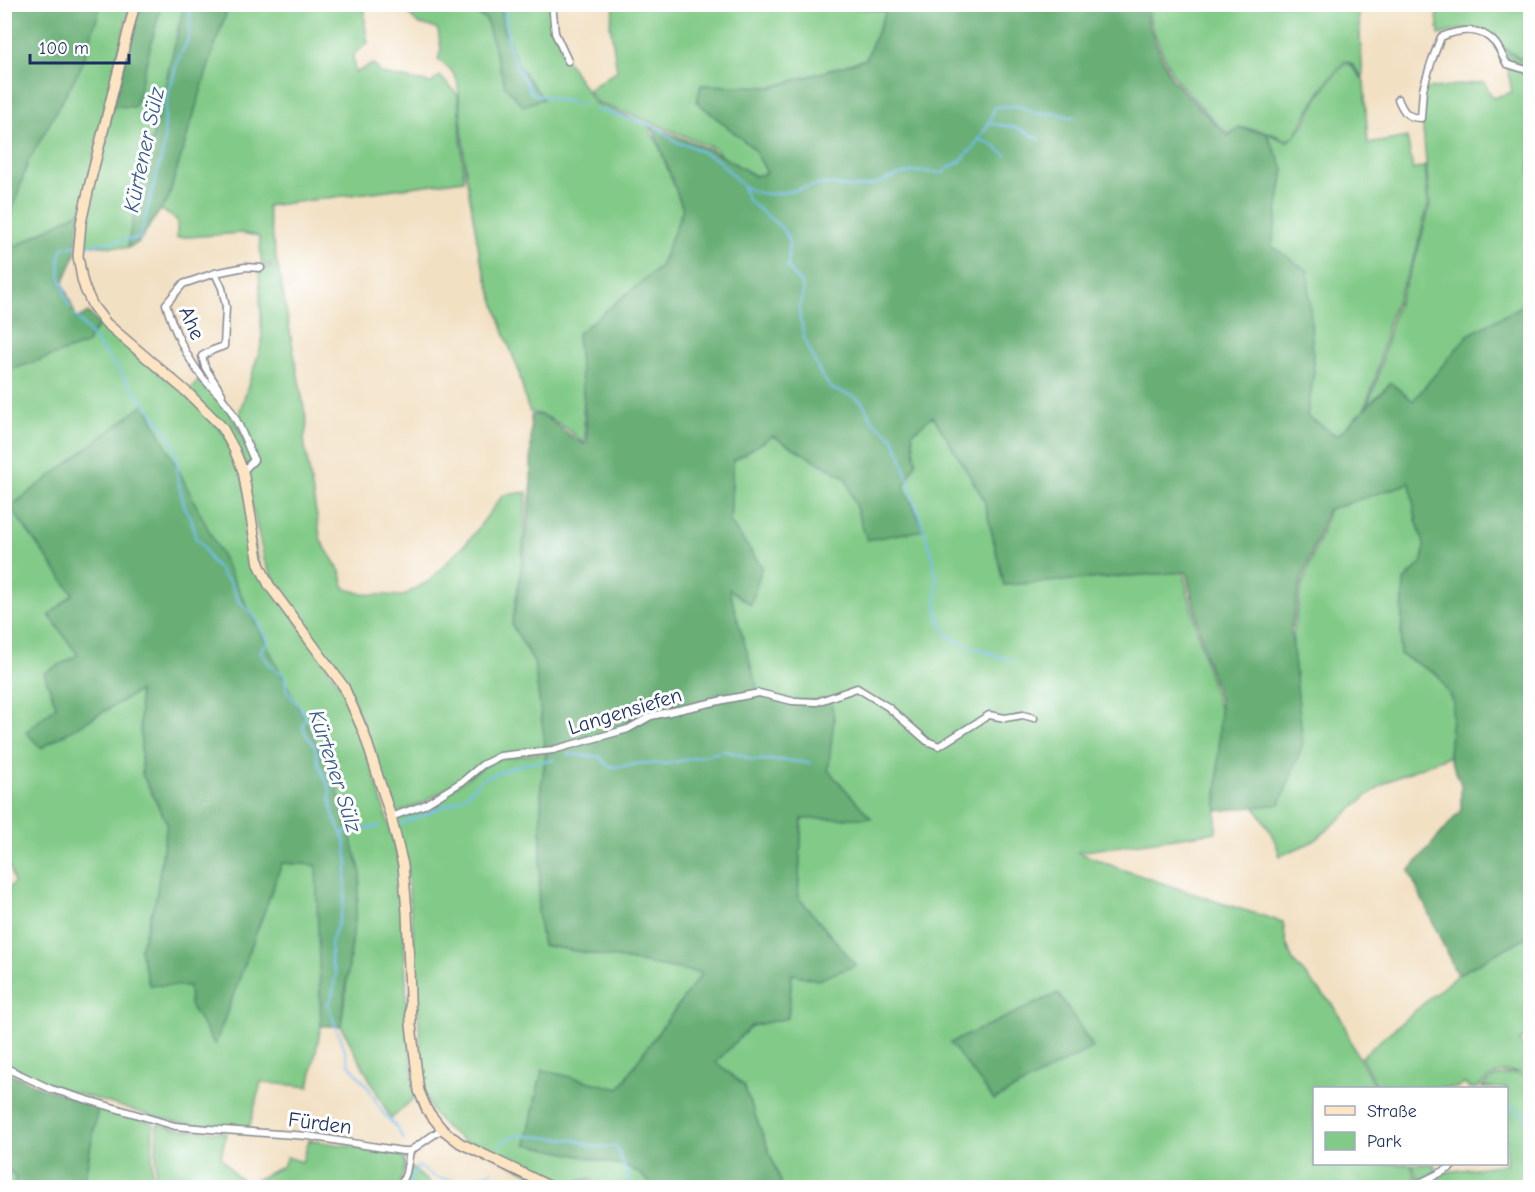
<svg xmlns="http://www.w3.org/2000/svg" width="1535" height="1192" font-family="'Comic Neue',sans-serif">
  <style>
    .green { fill: #81ca87; stroke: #4e7c72; stroke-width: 1.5 }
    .forest { fill: #68ae74; stroke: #426e69; stroke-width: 1.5 }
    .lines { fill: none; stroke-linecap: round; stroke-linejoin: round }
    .stream { stroke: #78bfef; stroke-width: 2 }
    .street-casing { stroke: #868890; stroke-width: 9 }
    .secondary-casing { stroke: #868890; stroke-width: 12 }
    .street { stroke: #fff; stroke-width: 6 }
    .secondary { stroke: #fde5c4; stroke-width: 9 }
    .labels { text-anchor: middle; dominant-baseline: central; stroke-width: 6; stroke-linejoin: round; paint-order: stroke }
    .street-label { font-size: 21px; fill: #1b2f5e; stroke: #fff }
    .water-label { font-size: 22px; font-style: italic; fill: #375a8a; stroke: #fff }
  </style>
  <rect width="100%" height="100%" fill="#fff"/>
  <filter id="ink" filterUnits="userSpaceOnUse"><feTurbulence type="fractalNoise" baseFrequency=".0167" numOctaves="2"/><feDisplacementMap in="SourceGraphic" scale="12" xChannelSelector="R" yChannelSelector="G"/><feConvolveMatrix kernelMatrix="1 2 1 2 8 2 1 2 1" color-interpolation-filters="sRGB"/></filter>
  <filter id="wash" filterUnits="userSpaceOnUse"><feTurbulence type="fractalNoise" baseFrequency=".008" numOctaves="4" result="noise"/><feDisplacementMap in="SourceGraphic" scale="24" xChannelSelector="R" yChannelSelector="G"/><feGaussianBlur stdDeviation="1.35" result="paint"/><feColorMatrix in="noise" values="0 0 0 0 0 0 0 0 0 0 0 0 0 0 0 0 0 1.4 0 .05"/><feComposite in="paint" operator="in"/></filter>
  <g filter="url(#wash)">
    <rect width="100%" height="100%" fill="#f2e0c3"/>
    <!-- green -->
    <path class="green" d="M825,4L886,11L866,59L773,87L701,85L697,102L754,149L767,173L756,176L721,156L716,149L650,122L596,102L588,90L617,71L610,23L615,5Z
      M101,5H130L81,211L5,252V232L28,162L81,67Z
      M161,5H184L130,233L128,248L81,244L83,225L113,106H135Z
      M229,5H365V25L368,43L353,55L355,73L373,64L382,74L431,83L440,76L458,95L464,180L267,206L277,263L262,266L259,236L240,233L177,238V220L160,209L168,199L214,47Z
      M405,5H462V8L486,19L505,86L543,98L519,67L503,28L502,5H551L563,54L594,103L649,125L652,135L657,141L683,209L660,267L577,334L584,400L583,409L586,440L584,443C568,429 551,415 530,412L527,405L518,369L504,333L480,257L466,175L459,94L457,80L451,70L438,60L441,49L438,30C431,25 423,26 417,23C411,19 408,11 405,5Z
      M1147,5H1358L1363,78L1351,63L1345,61C1323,82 1309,111 1294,137L1287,140L1265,131L1239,127L1229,134L1217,124L1173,76L1151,26Z
      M1436,5H1530V59H1521L1501,46L1499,49L1485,33L1463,29L1439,35Z
      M1346,63L1350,64L1364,81L1368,144L1407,137L1413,170L1425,166L1428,205L1415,255L1390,317L1375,381L1364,409L1337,436L1307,416L1314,372L1272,246L1284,169L1266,133L1287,142C1301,134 1309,114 1317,100C1325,87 1335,73 1346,63Z
      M1507,65L1530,71V292L1521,307L1468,335L1413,401L1391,383L1367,406L1377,381L1393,316L1417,254L1430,205L1422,118L1425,89L1484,82L1493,98L1512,92Z
      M278,266L307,424L304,441L321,541L341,573L344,588L363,594L403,596L429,581L470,539L503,495L527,492L521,570L512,624L534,662L546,750L501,755L423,803L392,815L379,766L348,685L284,596L265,563L244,471L254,461L237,420L262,343L259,269Z
      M99,324L187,395L221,428L242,471L258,565L342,688L362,735L401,866L408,1028L414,1087L416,1096L391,1119L341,1026L361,873L74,594L79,655L56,706L41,748L139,690L142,774L167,823L156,898L140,950L190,986L215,1044L282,863L317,865L321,1026L309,1087L261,1082L249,1129L187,1124L155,1117L53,1086L5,1064V890L14,883L6,854H5V372L86,344Z
      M201,378L225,403L253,459L244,469L236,450L189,391Z
      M933,415L984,499L1004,585L1183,572L1204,658L1220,711L1216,832L1078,852L1118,868L1218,902L1283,922L1286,942L1293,961L1331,1003L1342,1020L1354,1049L1376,1088H1314V1164H1410L1420,1187H781V1183L744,1086L716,1062L751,1026L788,1018L792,974L856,965L798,897L802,818H871L828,770L834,719L818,701L792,700L758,693L728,588L762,567L730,522L733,460L773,436L846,478L867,540L924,529L904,487L916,462L912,433Z
      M1410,483L1416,519L1424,544L1423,561L1404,581L1400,654L1438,675L1453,702L1449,756L1388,781L1367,796L1314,841L1280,856C1275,836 1265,823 1254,806L1280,803L1294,627L1301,589L1323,529L1329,509Z
      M546,753L541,788V852L538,912L543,945L702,973L646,1049L619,1089L542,1070L526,1144L621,1165L638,1172L654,1187H597L590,1178L571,1183L553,1181L554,1186L463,1140L446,1128L432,1112L424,1089L422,1075L415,954L406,865L393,818L425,807L484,767L501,758Z
      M1530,935V1034L1519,1041L1530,1056V1074C1508,1069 1493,1070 1478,1088H1469L1465,1084L1456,1088H1378L1361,1057L1457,975Z
      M1513,1073L1530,1077V1187L1422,1188L1421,1183L1438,1173L1506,1164V1088H1482C1489,1077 1500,1075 1513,1073Z
      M98,1107L132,1116L153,1123L152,1167V1187L83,1188Z
      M158,1124L180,1129L226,1133L221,1157L236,1176L250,1183L283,1166L287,1157L302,1162L309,1140L400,1154C410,1164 402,1176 398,1187L155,1188L157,1126Z
      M4,1164L16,1179L11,1187H5Z
      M1412,1164H1434L1436,1172L1420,1181Z
      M411,1167L434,1187L402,1188Z"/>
    <!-- forest -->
    <path class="forest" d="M5,4L101,5L81,67L28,162L5,232Z
      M139,5H161L135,107L113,106Z
      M184,5H229L214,48L168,199L138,243L128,248L130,233Z
      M462,5H502L503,28L519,67L543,99L523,106L505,86L486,19L462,8Z
      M825,5H1145L1149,27L1171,78L1216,125L1228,136L1239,128L1266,133L1284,169L1272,246L1308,271L1314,372L1307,416L1337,436L1391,383L1413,401L1468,335L1520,307L1530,292V935L1457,975L1409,871L1461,810V784L1449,756L1453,702L1438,675L1400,654L1404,581L1423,561L1424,544L1416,519L1410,483L1327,510L1321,528L1299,588L1291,630L1303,744L1280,804L1217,811L1220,702L1206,658L1186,572L1004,585L984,499L933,416L912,433L916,462L904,487L924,530L867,540L846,478L773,436L733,461L730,522L762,567L751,605L729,589L759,694L792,703L831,699L834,719L828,770L871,818L802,819L798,897L856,965L818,980L792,974L788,1018L751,1026L716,1062L744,1086L781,1183V1187H654L638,1172L621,1165L526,1144L542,1070L619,1089L646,1049L702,973L543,945L538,912L541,852V788L546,753L534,662L512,625L521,570L531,491V415H543L583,444L588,443L577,334L660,267L683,209L652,126L713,151L755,176L767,173L754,149L697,102L701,85L773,87L866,59L886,11Z
      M1501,46L1520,59H1530V70L1508,64L1499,49Z
      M81,211L75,255L63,283L77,319L88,312L99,324L86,344L5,372V252Z
      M145,404L334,778L361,873L341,1026H321L316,865L282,863L215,1045L190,1005L189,986L149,985L140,950L156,898L167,823L142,774L139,691L41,748L26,732L56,706L44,673L78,655L49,615L73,594L10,507Z
      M1058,993L1093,1047L994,1100L950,1043Z
      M4,1070L35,1085L98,1107L83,1187H11L16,1179L5,1164Z
      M506,1178L547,1187L486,1188Z
      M590,1178L597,1187H556L553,1181L571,1183Z"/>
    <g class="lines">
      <!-- stream -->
      <path class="stream" d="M504,4L508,44L517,66L532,94L584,105
        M594,109L642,122L660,129L678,143L688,145L718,160L742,185L748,200L783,229L788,238L789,245L788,268L802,285L803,292L799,309L800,320L802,325L804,338L821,375L832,389L853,396L861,401L873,421L893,438L902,459L917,510L933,557L937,582L936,602L940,623L949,637L961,643L1013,661
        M989,123L1017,128L1040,139
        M979,139L991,144L1006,155
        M743,186C771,205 800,184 829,184C835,184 841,187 847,187C855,188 863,187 871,185C882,183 891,177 901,174C915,170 929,171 943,173L951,166L961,161L968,152L972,150L988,125L995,107L1019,106L1034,113L1042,114L1053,113L1075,118
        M82,246L140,238L164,147L165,112L168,96L177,62L188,40L191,4
        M70,307C64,290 53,265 64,247L77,246
        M75,315L88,331L172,439L177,458L178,481L185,508L192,521L195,537L203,546L210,560L220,570L222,575L230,582L238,600L254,616L268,640L267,644L262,648L261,653L270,665L283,674L285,679L287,690L301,709L305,717L303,728L307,736L314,744L319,765L330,790V798L333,814L345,842L348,864L346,875L345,895L341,914L331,943V962L336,973L333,993L328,1004L337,1031L340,1035L349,1064L367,1086L382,1112L396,1127L404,1140
        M567,754L601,757L607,765L615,767L644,763L666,764L725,751L738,754L752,760H783L810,763
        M401,824L457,801L465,796L482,779L523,764L554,760
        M342,833L380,826
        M1506,1103L1530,1120
        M500,1146L503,1141L518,1135L575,1140L594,1147L616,1146L633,1188
        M407,1188L418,1166L436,1178L461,1181L493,1171"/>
    </g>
  </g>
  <g filter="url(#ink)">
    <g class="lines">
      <defs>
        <path id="street" d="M552,4L555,33L568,61
          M1398,99C1403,111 1407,118 1421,118L1423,89L1432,60L1441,37C1460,29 1480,26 1495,43C1500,49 1503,58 1507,64L1530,71
          M215,273L222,288L226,307L224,346L213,350L202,356L205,367L222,394
          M243,471L254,460C245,441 238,418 225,402C219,393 210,387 203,378C187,358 173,329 166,304L183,284L215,273L245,267L261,268
          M391,817L424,805L463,781L482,765L500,756L553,750L628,729L651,716L728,699L759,693L792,701L817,702L857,688L888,707L927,741L939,746L989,715L1005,718L1023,715L1034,718
          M4,1067L51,1089L175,1126L209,1129L308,1136L402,1151H410L442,1129
          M400,1188L406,1173L410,1151
          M1421,1188L1420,1183L1450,1168L1454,1164"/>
        <path id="secondary" d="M135,4L90,183L81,223L78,256L82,279L85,289L93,306L106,323L188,393L222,427L234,449L243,471L259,564L269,585L344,687L364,733L391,817L403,865L407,912L411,1025L419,1091L427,1110L442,1129L460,1143L553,1188"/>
      </defs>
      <!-- street casing -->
      <use href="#street" class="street-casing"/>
      <!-- secondary casing -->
      <use href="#secondary" class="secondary-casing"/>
      <!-- street -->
      <use href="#street" class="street"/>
      <!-- secondary -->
      <use href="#secondary" class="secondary"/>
    </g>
  </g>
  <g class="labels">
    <!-- street labels -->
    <g class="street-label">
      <text transform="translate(192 323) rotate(66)">Ahe</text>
      <text transform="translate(625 711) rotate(-17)">Langensiefen</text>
      <text transform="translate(320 1123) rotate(7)">Fürden</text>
    </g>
    <!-- water labels -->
    <g class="water-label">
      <text transform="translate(144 150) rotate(-78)">Kürtener Sülz</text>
      <text transform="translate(335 771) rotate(72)">Kürtener Sülz</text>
    </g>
  </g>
  <!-- margin -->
  <rect width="1535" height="1192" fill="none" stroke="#fff" stroke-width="24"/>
  <!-- legend -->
  <rect x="1313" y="1087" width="195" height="78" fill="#ffffff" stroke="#a4acbf" stroke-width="1.5"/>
  <rect x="1325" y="1106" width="30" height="9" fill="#fde5c4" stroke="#a4acbf" stroke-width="1.5"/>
  <text x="1367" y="1117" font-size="18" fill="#1b2f5e">Straße</text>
  <rect x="1325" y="1132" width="30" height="18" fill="#81ca87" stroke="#a4acbf" stroke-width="1.5"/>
  <text x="1367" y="1147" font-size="18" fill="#1b2f5e">Park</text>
  <!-- scale -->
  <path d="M30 54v9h99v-9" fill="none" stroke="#1b2f5e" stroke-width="3"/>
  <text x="39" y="54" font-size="18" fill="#1b2f5e" stroke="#ffffff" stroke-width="4.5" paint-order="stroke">100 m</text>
</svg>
